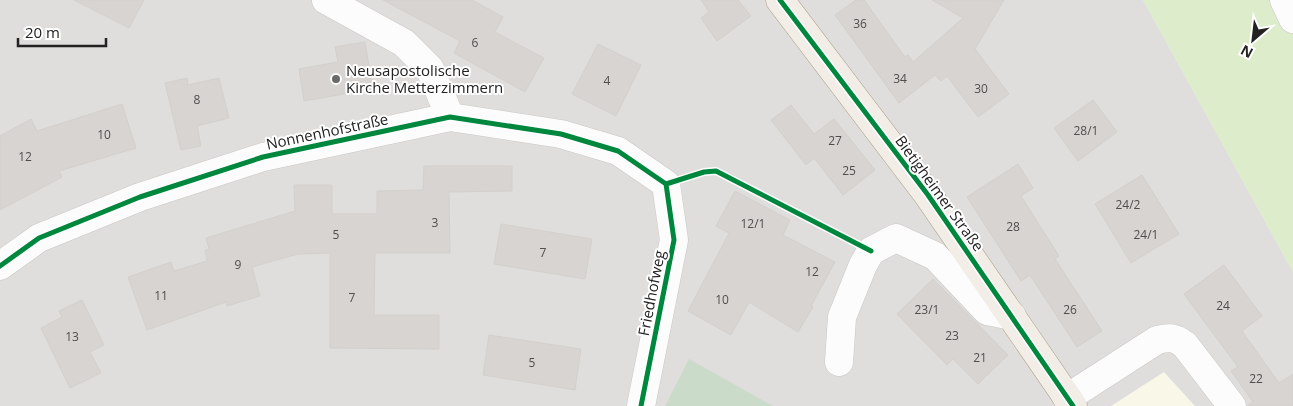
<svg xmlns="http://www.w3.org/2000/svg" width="1293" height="406" font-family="'Open Sans',sans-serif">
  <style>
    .residential { fill: #dfdedc }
    .education { fill: #f8f7e8 }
    .grass { fill: #ddeccb }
    .cemetery { fill: #cadbca }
    .building { fill: #d7d4d2; stroke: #d3d0cc }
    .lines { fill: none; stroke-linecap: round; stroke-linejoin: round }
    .minor-casing { stroke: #c9c8c7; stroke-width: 29 }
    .major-casing { stroke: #a79c86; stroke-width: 29 }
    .minor { stroke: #fdfcfc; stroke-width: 28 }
    .major { stroke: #f3ede7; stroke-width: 28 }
    .cycleway-casing { stroke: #fff; stroke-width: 8 }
    .cycleway { stroke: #00873e; stroke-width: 5 }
    .poi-dot { fill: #6a6968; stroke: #fff; stroke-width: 2 }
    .labels { text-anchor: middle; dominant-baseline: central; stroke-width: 4; stroke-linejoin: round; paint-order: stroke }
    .number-label { font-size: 12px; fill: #4f4e4e }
    .poi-label { font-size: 15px; fill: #222; stroke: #fff; text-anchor: start }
    .street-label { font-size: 15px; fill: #222; stroke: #fff }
  </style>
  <rect width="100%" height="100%" fill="#f0eeeb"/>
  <!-- residential -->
  <path class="residential" d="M0,0H1143L1293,272V406H0Z"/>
  <!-- education -->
  <path class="education" d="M1164,372L1195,406H1111Z"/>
  <!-- grass -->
  <path class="grass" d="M1143,0H1293V272Z"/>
  <!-- cemetery -->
  <path class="cemetery" d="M689,359L773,406H665Z"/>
  <!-- building -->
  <path class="building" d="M74,0H144L129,28Z
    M383,0H472L503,17L495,32L544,58L525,92L454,53L460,41Z
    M701,0H738L751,16L717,41L701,18L709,12Z
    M856,0H864L905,57L908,55L913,62L963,18L932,0H1004L975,49L1009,94L978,117L947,76L941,81L935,75L899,103L835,15Z
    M365,42L373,89L304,101L299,69L338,62L335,47Z
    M598,44L641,65L616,116L572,94Z
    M187,78L188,85L219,78L229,118L197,126L201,146L181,150L165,83Z
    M1093,100L1117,132L1078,161L1054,128Z
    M122,104L136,148L59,171L62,177L0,210V136L31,119L37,131Z
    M791,105L814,134L834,119L875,170L843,195L814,158L806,165L771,120Z
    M1018,164L1033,188L1021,196L1059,256L1055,259L1102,331L1077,347L1030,275L1021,281L967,197Z
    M424,166H512V191L449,192L450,253H375L374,315H439V349L330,348V253L298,254L252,267L260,296L227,306L226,302L147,330L128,277L171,262L174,271L207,261L205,250L209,249L206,238L295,211L294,185H332V214H377V191L423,190Z
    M1142,175L1179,234L1131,263L1095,204Z
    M735,191L790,220L783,235L835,262L811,306L813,307L798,332L749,302L731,335L688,311L729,233L716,226Z
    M501,224L592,239L585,279L494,264Z
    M1224,265L1262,316L1242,331L1279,383L1293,374V406H1247L1253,402L1231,371L1238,367L1184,294Z
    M933,279L1008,355L978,384L953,359L947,365L897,314Z
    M82,300L104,345L90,352L101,373L70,388L41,328L62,317L59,311Z
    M489,335L581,349L575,390L483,375Z"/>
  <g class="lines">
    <defs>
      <path id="minor" d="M326,0L404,43L430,69L450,117
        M1284,0L1293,19
        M0,266L39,238L140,197L263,157L450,117L561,134L618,151L666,184L674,240L641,406
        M839,362L842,317L863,265L871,251L896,238L935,256L987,311L1012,316
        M1067,398L1157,340C1169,337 1175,337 1185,345L1232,406"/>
      <path id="major" d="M780,0L928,195L1073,406"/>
    </defs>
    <!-- minor casing -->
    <use href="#minor" class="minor-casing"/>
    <!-- major casing -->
    <use href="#major" class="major-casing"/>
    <!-- minor -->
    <use href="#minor" class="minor"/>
    <!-- major -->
    <use href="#major" class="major"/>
    <defs>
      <path id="cycleway" d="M780,0L928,195L1073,406
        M666,184L704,172L716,171L871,251
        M0,266L39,238L140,197L263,157L450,117L561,134L618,151L666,184
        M641,406L674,240L666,184"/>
    </defs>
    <!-- cycleway casing -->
    <use href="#cycleway" class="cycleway-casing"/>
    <!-- cycleway -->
    <use href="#cycleway" class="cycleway"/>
  </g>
  <!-- markers -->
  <circle class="poi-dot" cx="336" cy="79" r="5"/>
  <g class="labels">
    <!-- number labels -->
    <g class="number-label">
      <text x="860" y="23">36</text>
      <text x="475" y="42">6</text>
      <text x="900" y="78">34</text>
      <text x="607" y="80">4</text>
      <text x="981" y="88">30</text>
      <text x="197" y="99">8</text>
      <text x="1086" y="130">28/1</text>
      <text x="104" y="134">10</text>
      <text x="835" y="140">27</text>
      <text x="25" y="156">12</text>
      <text x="849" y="170">25</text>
      <text x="1128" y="204">24/2</text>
      <text x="435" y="222">3</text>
      <text x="753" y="223">12/1</text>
      <text x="1013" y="226">28</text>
      <text x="336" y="234">5</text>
      <text x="1146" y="234">24/1</text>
      <text x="543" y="252">7</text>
      <text x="238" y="264">9</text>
      <text x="812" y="271">12</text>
      <text x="161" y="295">11</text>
      <text x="352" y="297">7</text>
      <text x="722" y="299">10</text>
      <text x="1223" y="305">24</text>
      <text x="927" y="309">23/1</text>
      <text x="1070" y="309">26</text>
      <text x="952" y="335">23</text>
      <text x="72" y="336">13</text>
      <text x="980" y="357">21</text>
      <text x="532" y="362">5</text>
      <text x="1256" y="378">22</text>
    </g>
    <!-- poi labels -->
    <g class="poi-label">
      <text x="346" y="70">Neusapostolische<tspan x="346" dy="17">Kirche Metterzimmern</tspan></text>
    </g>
    <!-- street labels -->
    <g class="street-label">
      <text transform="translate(327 131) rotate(-12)">Nonnenhofstraße</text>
      <text transform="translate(940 193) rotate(54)">Bietigheimer Straße</text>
      <text transform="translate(651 293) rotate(-79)">Friedhofweg</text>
    </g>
  </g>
  <!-- north arrow -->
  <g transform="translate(1253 40) rotate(208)" stroke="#ffffff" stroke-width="4" paint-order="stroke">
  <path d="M0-4L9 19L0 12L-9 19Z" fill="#222222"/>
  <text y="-8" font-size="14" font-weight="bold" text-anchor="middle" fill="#222222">N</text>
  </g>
  <!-- scale -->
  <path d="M18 38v8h88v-8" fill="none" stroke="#222222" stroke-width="2.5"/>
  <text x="25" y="38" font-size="15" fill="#222222" stroke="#ffffff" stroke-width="4" paint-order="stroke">20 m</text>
</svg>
